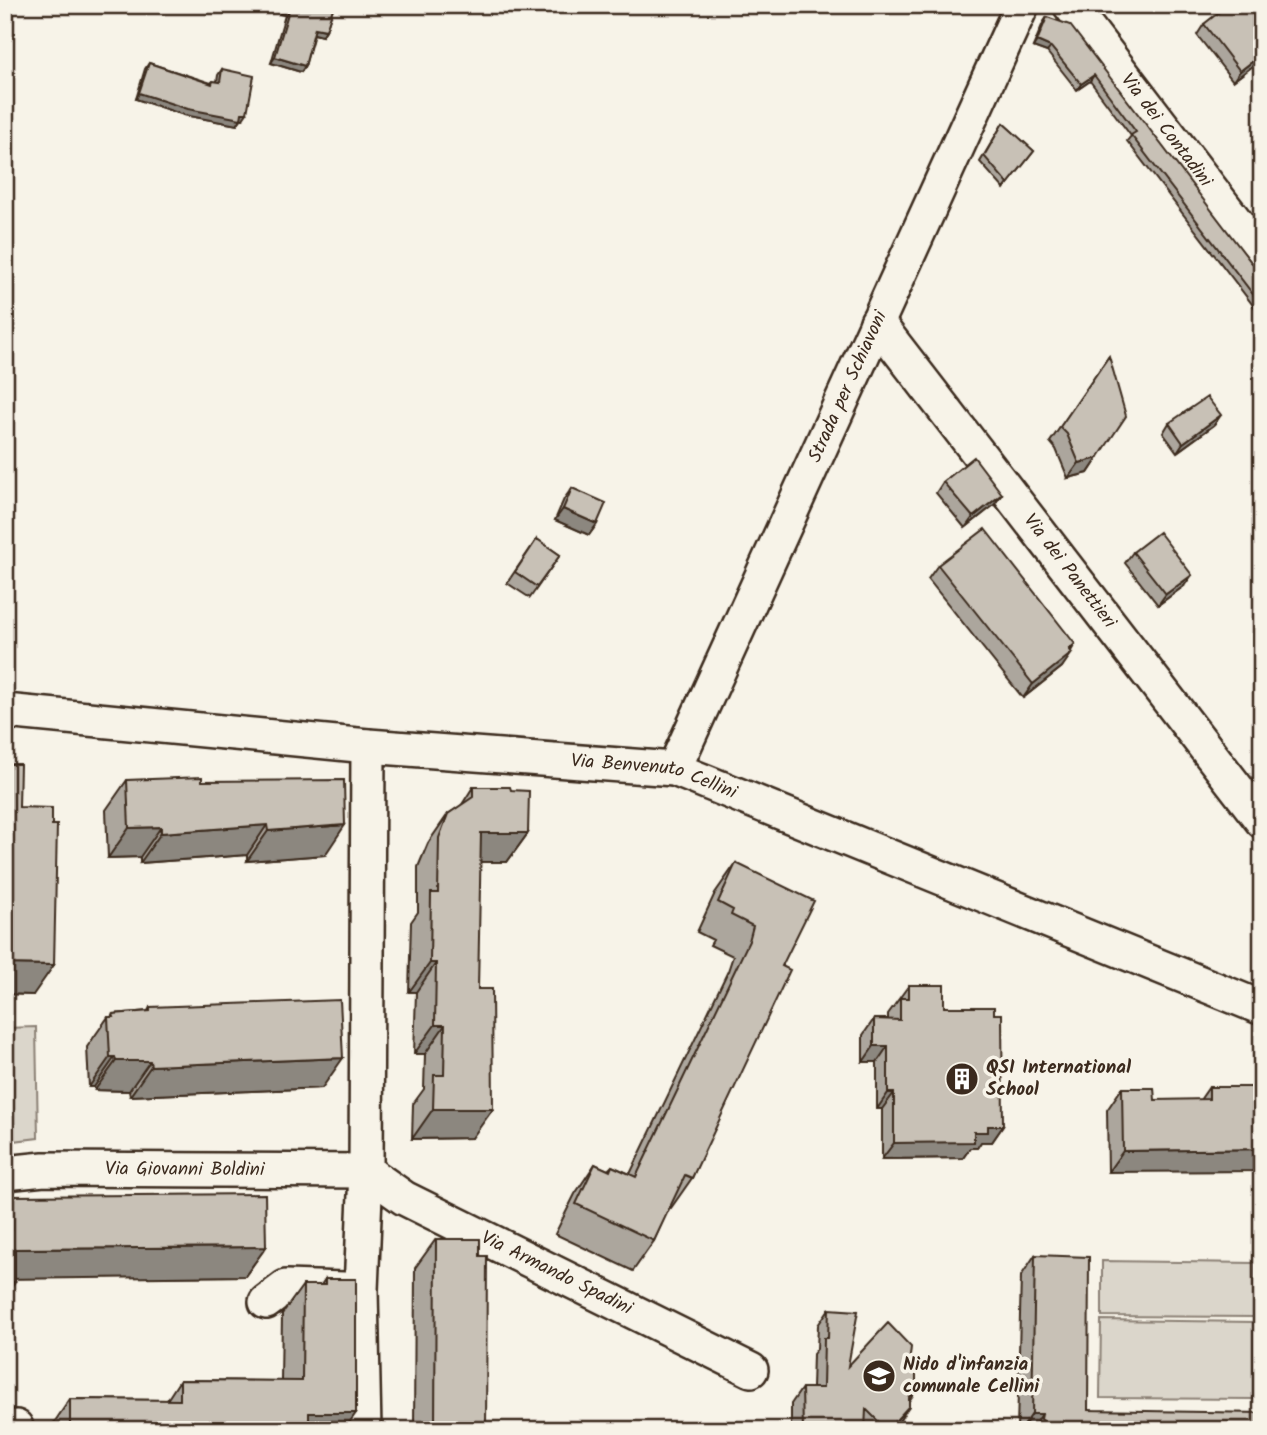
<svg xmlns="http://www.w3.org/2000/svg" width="1267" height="1435" font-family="Kalam,sans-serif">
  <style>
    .green { fill: #dbd6cb; stroke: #8b8074; stroke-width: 2 }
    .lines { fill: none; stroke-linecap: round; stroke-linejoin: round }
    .street-casing { stroke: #3b2a1e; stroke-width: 38 }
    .street { stroke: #f7f3e8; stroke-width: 33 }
    .wall { fill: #aca69d; stroke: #3b2a1e; stroke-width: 2 }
    .shaded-wall { fill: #8c877f; stroke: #3b2a1e; stroke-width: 2 }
    .building { fill: #c8c1b6; stroke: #3b2a1e; stroke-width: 2 }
    .labels { text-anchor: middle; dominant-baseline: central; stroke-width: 7; stroke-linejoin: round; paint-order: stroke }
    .street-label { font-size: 19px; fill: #3b2a1e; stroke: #f7f3e8 }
    .poi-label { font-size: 19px; font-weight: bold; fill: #3b2a1e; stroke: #f7f3e8; text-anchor: start }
  </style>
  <rect width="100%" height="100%" fill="#f7f3e8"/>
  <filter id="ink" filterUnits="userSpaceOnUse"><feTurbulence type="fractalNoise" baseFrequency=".0143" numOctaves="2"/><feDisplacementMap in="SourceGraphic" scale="14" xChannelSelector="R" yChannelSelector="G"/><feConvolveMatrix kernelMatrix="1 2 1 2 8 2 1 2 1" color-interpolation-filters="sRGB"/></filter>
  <g filter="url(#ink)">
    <!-- green -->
    <path class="green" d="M36,1027L38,1138L5,1142V1028Z
      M1102,1261L1255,1263L1254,1317L1102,1316Z
      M1101,1320L1255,1322L1254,1399L1100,1398Z"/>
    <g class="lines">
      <defs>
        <g id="street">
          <path id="s1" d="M1070,5L1262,256"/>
          <path id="s2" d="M877,322L1262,821"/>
          <path id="s3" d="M5,711L368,746L674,769L1262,1008"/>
          <path id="s4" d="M674,769L1022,5"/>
          <path id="s5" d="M5,1173L44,1169L366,1171L404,1198L751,1370"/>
          <path d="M266,1302L286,1287L344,1289"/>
          <path d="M16,1427V1430"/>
          <path d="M364,1430L361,1290L366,1171L368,746"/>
        </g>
      </defs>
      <!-- street casing -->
      <use href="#street" class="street-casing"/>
      <!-- street -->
      <use href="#street" class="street"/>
    </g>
    <!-- wall -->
    <path class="wall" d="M283,5H334L326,30L322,36L314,34L305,66L301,72L271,63L285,15L280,14Z
      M1047,17L1251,262L1259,268H1262V317L1127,141L1131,136L1090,81L1077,90L1047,52L1033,47L1043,23Z
      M1204,24L1262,59L1233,81L1197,35Z
      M149,63L211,83L213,81L217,82L218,75L222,69L243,119H241L237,125L184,115L136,99L145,69Z
      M1003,123L1034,151L1004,189L980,162Z
      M1109,356L1098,458L1088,473L1068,478L1056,449L1050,442Z
      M1169,423L1214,425L1177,452L1163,433Z
      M943,482L1002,494L994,505L965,528L936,493Z
      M572,488L597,524L589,535L555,520L564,499Z
      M537,539L560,555L530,598L507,583Z
      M1133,552L1184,586L1158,605L1125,563Z
      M938,565L1075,644L1062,667L1023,698L928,579Z
      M5,764L19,807L33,995L5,994Z
      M127,780L202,781L325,855L247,861V855L140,863V857L108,858L106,810Z
      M473,787L511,790L528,833L507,862H480L472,1138L412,1139L413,1104L424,1089L425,1054H414L416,992H409L411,922L418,912V867L428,843L448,814L461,806Z
      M736,863L782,966L692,1178L671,1208L669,1207L654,1241L633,1271L555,1234L575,1194L595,1164L608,1170L612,1166L630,1174L728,971L733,956L710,945L713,940L697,932L715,893Z
      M909,985L944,1007L1003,1126L992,1142H981L977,1148H970L963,1158L882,1159V1109H877V1062H863V1035L874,1019H888V1014Z
      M150,1007L322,1088L130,1096L129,1091L95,1090L94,1087H89L87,1047L108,1017H111L113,1014L148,1011Z
      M1209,1087H1262L1108,1172L1107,1110L1122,1088L1155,1100H1200Z
      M11,1196L266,1247L245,1276L15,1278V1282L5,1297V1205Z
      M436,1239L480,1256L486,1430H414L415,1268Z
      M1035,1255L1088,1410L1262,1430H1017L1021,1276Z
      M325,1279L344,1430H49L70,1399L167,1400L180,1380L281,1381L282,1314L303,1285H321Z
      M829,1309L848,1366L910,1356L916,1391L909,1401L898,1423L891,1430H791V1404L802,1388H812L813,1354L817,1349L818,1325Z"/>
    <!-- shaded-wall -->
    <path class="shaded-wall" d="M284,8L289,10L285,15L280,14Z
      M315,28L326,30L322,36L311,33Z
      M1037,41L1051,47L1047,52L1033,47Z
      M1262,54V59L1233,81L1240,71Z
      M275,57L305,66L301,72L271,63Z
      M1094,75L1090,81L1077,90L1081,84Z
      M139,93L242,113H247L243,119H239H241L237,125L184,115L136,99Z
      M1221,415L1214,425L1177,452L1183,443Z
      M1098,458L1088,473L1068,478L1079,463Z
      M1002,494L994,505L965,528L973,517Z
      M563,509L597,524L589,535L555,520Z
      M1192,575L1184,586L1158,605L1166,594Z
      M1075,644L1065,658L1072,653L1062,667L1023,698L1033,684Z
      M267,825L247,855L140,863L161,833Z
      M345,825L325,855L247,861L268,831Z
      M161,827L140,857L108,858L129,828Z
      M481,833H528L507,862H460Z
      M430,963H436L416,992H409Z
      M8,964L54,965L33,995L5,994V968Z
      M435,1025H445L425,1054H414Z
      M874,1046H888L877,1062H863Z
      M110,1057H115L94,1087H89Z
      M343,1058L322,1088L130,1096L151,1066Z
      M116,1061H150L129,1091L95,1090Z
      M888,1093H894L882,1109H877Z
      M433,1109H493L472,1138L412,1139Z
      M988,1126H1003L992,1142H981L977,1148H970L963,1158L882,1159L894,1143L974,1132Z
      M1262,1149V1171L1108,1172L1123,1151Z
      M266,1247L245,1276L5,1279L15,1249Z
      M5,1282H15L5,1297Z
      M909,1406L898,1423L891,1430H887Z
      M309,1413H356L344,1430H297Z
      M1032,1414H1042L1031,1430H1021Z"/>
    <!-- building -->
    <path class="building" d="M285,5H334L326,30L315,28L305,66L275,57L289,10L284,8Z
      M1228,5H1262V54L1240,71L1204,24Z
      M1047,17L1070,25L1251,262L1259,268H1262V306L1131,135L1136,132L1094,75L1081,84L1051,47L1037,41Z
      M149,63L212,84L213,81L220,82L222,69L254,76L247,113H242L241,119L188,109L139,93Z
      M1003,123L1034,151L1008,184L984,156Z
      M1109,356L1126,416L1098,458L1079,463L1067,434L1060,427Z
      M1207,397L1221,415L1183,443L1169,423Z
      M974,457L1002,494L973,517L943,482Z
      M572,488L606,503L597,524L563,509Z
      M985,529L1075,644L1069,649L1072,653L1033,684L938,565Z
      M1159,532L1192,575L1166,594L1133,552Z
      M537,539L560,555L537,587L515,572Z
      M5,764H20L19,807L52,808V825H57L54,965L8,964V933L5,934Z
      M202,777V781L344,780L345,825L268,831L267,825L161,833V827L129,828L127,780Z
      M473,787H510L511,790L529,791L528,833H481L478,989H492L493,1109H433L434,1075H444L445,1025H435L436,963H430L431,893H438L439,838L448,814L473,797Z
      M736,863L814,901L782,966L790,970L692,1178L685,1175L654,1241L576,1204L595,1164L610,1171L612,1166L636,1177L749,941L753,926L731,915L733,910L718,902Z
      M909,985H944V1007H994V1014H1002L1003,1126H988V1132H974V1142L894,1143V1093H888V1046H874V1019L900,1020V998H909Z
      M340,1000L343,1058L151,1066L150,1061H116L115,1057H110L108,1017H114L113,1014L150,1011V1007Z
      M1209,1087H1262V1149L1123,1151L1122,1088H1154L1155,1100L1209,1099Z
      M265,1194L266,1247L15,1249V1282H5V1230H12L11,1196Z
      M436,1239H480V1256H487L486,1430H435Z
      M1035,1255L1089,1257L1088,1410L1262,1413V1430H1051L1041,1419L1042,1414H1032Z
      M325,1279H356V1413H309V1430H70V1399L180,1400V1380L302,1381L303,1285H325Z
      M829,1309L858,1311L848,1366L888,1323L911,1347L910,1356L916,1364V1391L909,1397V1406L887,1430L866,1409L865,1430H803L802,1388H823L824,1338H828Z"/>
  </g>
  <!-- icons -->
  <defs>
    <symbol id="building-disc" viewBox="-11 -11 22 22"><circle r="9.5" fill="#3b2a1e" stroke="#f7f3e8"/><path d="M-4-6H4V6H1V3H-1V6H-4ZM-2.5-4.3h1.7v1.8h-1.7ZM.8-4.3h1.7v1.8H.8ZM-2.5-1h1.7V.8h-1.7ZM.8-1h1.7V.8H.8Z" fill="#fff"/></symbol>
    <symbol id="school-disc" viewBox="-11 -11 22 22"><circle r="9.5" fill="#3b2a1e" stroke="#f7f3e8"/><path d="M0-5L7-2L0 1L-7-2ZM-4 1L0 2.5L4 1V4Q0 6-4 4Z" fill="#fff"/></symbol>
  </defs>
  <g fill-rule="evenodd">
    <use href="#building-disc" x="943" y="1060" width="38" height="38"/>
    <use href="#school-disc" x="860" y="1357" width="38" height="38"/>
  </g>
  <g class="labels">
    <!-- street labels -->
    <g class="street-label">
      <text stroke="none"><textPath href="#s1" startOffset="158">Via dei Contadini</textPath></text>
      <text stroke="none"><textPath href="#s4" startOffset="420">Strada per Schiavoni</textPath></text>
      <text stroke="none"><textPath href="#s2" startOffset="315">Via dei Panettieri</textPath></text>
      <text stroke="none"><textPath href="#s3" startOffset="653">Via Benvenuto Cellini</textPath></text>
      <text stroke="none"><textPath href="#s5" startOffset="180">Via Giovanni Boldini</textPath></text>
      <text stroke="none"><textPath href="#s5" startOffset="578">Via Armando Spadini</textPath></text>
    </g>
    <!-- poi labels -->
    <g class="poi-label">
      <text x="986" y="1068">QSI International<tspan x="986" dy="22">School</tspan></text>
      <text x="903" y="1365">Nido d'infanzia<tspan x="903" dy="22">comunale Cellini</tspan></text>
    </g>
  </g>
  <!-- margin -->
  <rect width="1267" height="1435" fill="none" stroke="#f7f3e8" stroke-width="28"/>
  <rect x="14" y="14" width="1239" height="1407" fill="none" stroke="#3b2a1e" stroke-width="2.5" filter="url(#ink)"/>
</svg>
